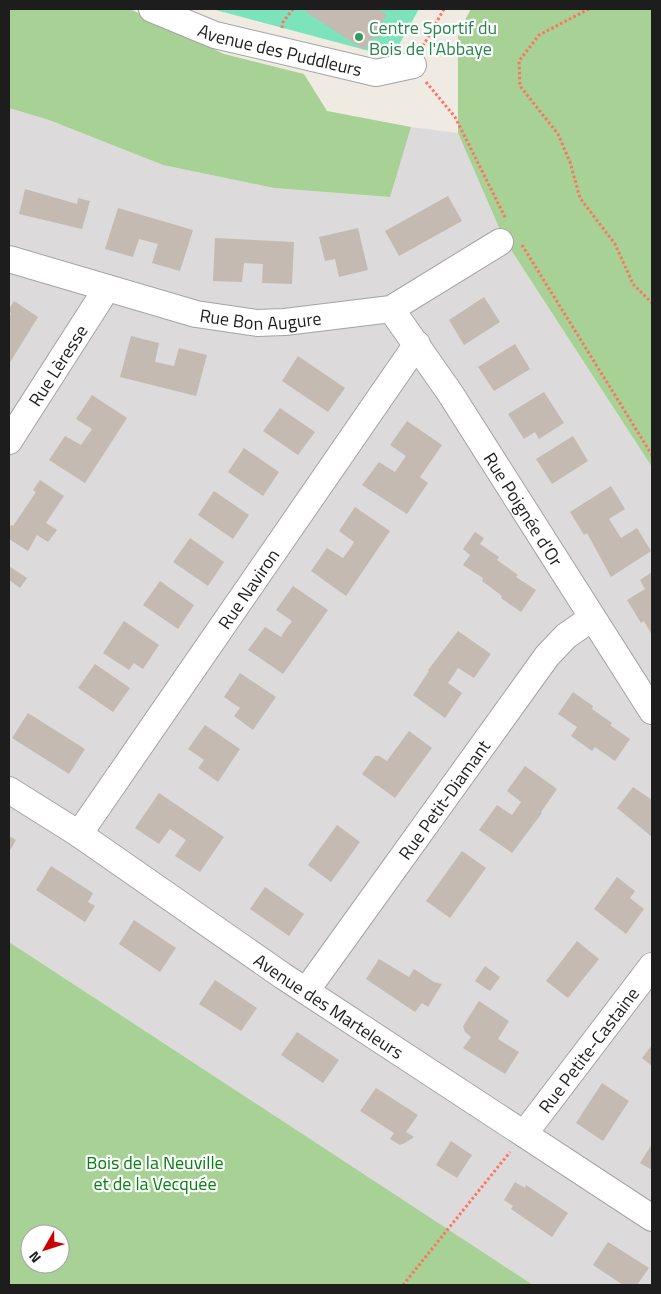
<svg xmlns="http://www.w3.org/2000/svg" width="661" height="1294" font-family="'Titillium Web',sans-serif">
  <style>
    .residential { fill: #dcdada }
    .forest { fill: #a7d195; fill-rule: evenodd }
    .pitch { fill: #7ce3ba }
    .building { fill: #c4bab2 }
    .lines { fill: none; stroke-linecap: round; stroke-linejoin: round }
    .minor-casing { stroke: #a4a4a4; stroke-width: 28 }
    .path { stroke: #ff7364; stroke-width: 3; stroke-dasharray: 2.5 2.5; stroke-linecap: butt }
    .minor { stroke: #fff; stroke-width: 26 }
    .leisure-dot { fill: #2e9e5b; stroke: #fff; stroke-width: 2 }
    .labels { text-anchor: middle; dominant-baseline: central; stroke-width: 4.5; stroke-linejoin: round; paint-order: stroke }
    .leisure-label { font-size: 18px; fill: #27864d; stroke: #fff; text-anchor: start }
    .street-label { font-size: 18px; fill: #1d1d1d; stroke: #fff }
    .park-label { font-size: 18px; fill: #05820f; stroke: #fff }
  </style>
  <rect width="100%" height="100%" fill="#efebe3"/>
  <!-- residential -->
  <path class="residential" d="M9,108L49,120L163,165L274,188L389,197L411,127L458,133L504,239L652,467V1285H530L9,942Z"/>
  <!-- forest -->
  <path class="forest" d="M9,9H130L224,54L304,74L327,111L411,127L390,197L274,188L163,165L49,120L9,108Z
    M471,9H652V467L504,239L458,133V33Z
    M9,942L533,1285H9ZM30,1234H60V1264H30Z"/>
  <!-- pitch -->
  <path class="pitch" d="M212,9H419L396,50L373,52Z"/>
  <!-- building -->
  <path class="building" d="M307,9H377L387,15L379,27L381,36L372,38L364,50L306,12Z
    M25,189L77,204L78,198L90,201L82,229L19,214Z
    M448,196L462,221L399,256L385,231Z
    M118,208L193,230L180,271L152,263L158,244L139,239L133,257L105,249Z
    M358,228L368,270L339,277L335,259L325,261L319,237Z
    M215,238L294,242L292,284L262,283L263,264L244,263L242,282L213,281Z
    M484,297L500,322L464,345L449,320Z
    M14,301L38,317L9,364V317L11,314L9,309Z
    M131,336L159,343L155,362L174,366L179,348L207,355L196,396L120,377Z
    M515,344L530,369L494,391L478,367Z
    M298,356L345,388L328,412L282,381Z
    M544,392L564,423L539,439L535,432L524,439L508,414Z
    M92,395L127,418L85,483L49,460L65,436L81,445L92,429L76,419Z
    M280,408L315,432L298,455L263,431Z
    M407,421L442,445L420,477L428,483L407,514L362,485L379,462L395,472L406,456L390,445Z
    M573,436L588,461L552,484L536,459Z
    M244,448L279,472L263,496L228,472Z
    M40,480L64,496L46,523L57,530L48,542L37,535L28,551L9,539V528L11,525L13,526L36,492L33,490Z
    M611,486L625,509L609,519L621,538L637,528L651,551L611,577L587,533L584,535L570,512Z
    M214,491L249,515L233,539L198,515Z
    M355,507L390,531L346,596L311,571L327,548L343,558L349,550L354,542L339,531Z
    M475,532L484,538L480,544L499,557L497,560L518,575L516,577L536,590L521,612L501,598L502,596L482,581L483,578L463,565L470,555L463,549Z
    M190,538L224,562L208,586L173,562Z
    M9,566L27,578L20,588L9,580Z
    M652,572V635L644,621L641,623L627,600L645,589L640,580Z
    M160,581L194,605L178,629L143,605Z
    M293,586L328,610L283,674L248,650L265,627L281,637L286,629L292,621L276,610Z
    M124,621L159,645L143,669L134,663L129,670L103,653Z
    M458,631L491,654L474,678L458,668L448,683L462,693L445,718L413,695L429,671L428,670Z
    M95,664L130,688L113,712L78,688Z
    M240,673L276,697L253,730L234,716L240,708L224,697Z
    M573,692L593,706L592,709L612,723L610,725L630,739L615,761L595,747L592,751L571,736L577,727L558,714Z
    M28,713L85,749L69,774L12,738Z
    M205,725L240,749L218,782L198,768L204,760L188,749Z
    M409,731L432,748L395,798L362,774L375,756H379L387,761Z
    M525,766L557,789L541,812L542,813L512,853L479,830L497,805L512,815L521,802L507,791Z
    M633,787L652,800V837L617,808Z
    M159,793L224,837L200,872L175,856L186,840L170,829L159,844L135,828Z
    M337,825L360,842L331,882L308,865Z
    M9,836L16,840L9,852Z
    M462,851L486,868L450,918L426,901Z
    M51,866L93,893L88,902L95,906L85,922L36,890Z
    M617,877L635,891L630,898L644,909L626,934L594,909Z
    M265,887L304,914L289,936L250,909Z
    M134,920L176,948L160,972L119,944Z
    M577,941L599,959L568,998L546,981Z
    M379,959L409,977L414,969L434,982L442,984L428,1007L422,1003L415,1012L366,979Z
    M485,966L500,977L490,991L475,981Z
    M215,980L257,1008L241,1031L199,1004Z
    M479,1001L509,1021L498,1039L519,1052L505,1074L463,1048L471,1037L465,1032L463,1026Z
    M297,1032L339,1060L323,1083L281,1055Z
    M652,1045V1066L642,1058Z
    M602,1083L629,1101L603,1141L576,1123Z
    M376,1088L418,1115L406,1132L414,1137L405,1143L400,1145L390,1139L394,1133L360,1111Z
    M451,1141L472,1155L457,1178L436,1165Z
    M652,1144V1170L640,1163Z
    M515,1182L525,1188L526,1185L568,1213L552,1237L511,1209L513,1206L504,1200Z
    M608,1242L649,1268L637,1285H623L593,1265Z"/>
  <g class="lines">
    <defs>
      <g id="minor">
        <path id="s1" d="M152,9L215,35L376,73L413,65"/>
        <path id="s2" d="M9,259L196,314L257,323L285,322L391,309L500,242"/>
        <path id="s3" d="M391,309L450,393L652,711"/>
        <path id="s4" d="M9,441L107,288"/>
        <path id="s5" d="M9,790L79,834L283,976L652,1218"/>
        <path id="s6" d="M79,834L417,344"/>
        <path id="s7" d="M306,991L547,656L566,636L592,618"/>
        <path id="s8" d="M524,1134L652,966"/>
      </g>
    </defs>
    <!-- minor casing -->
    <use href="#minor" class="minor-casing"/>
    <!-- path -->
    <path class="path" d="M589,9L539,35L519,61L520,86L558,134L570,162L580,198L615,244L633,284L652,303
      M282,28L283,22L293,9
      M423,46L444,9
      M426,82L455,117L506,219
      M522,245L652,455
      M403,1285L510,1152"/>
    <!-- minor -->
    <use href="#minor" class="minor"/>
  </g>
  <!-- markers -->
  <circle class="leisure-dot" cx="359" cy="37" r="5"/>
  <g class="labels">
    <!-- leisure labels -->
    <g class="leisure-label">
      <text x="369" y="27">Centre Sportif du<tspan x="369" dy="21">Bois de l'Abbaye</tspan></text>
    </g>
    <!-- street labels -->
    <g class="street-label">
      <text stroke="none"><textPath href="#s1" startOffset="135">Avenue des Puddleurs</textPath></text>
      <text stroke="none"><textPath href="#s2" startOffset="260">Rue Bon Augure</textPath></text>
      <text stroke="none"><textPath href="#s4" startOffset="90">Rue Lèresse</textPath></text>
      <text stroke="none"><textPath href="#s3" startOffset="240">Rue Poignée d'Or</textPath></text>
      <text stroke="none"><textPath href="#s6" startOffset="298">Rue Naviron</textPath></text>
      <text stroke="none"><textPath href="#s7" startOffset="236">Rue Petit-Diamant</textPath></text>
      <text stroke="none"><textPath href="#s5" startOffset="386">Avenue des Marteleurs</textPath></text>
      <text stroke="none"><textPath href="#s8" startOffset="106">Rue Petite-Castaine</textPath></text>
    </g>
    <!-- park labels -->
    <g class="park-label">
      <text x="155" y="1162">Bois de la Neuville<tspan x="155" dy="21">et de la Vecquée</tspan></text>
    </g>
  </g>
  <!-- border -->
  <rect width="661" height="1294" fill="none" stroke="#1d1d1d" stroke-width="20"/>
  <!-- north arrow -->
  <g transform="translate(45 1249) rotate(231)"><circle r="24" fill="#ffffff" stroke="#a5a5a5"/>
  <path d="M0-4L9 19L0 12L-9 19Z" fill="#cb0002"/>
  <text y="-8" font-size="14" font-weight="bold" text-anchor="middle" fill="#1d1d1d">N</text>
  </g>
</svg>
